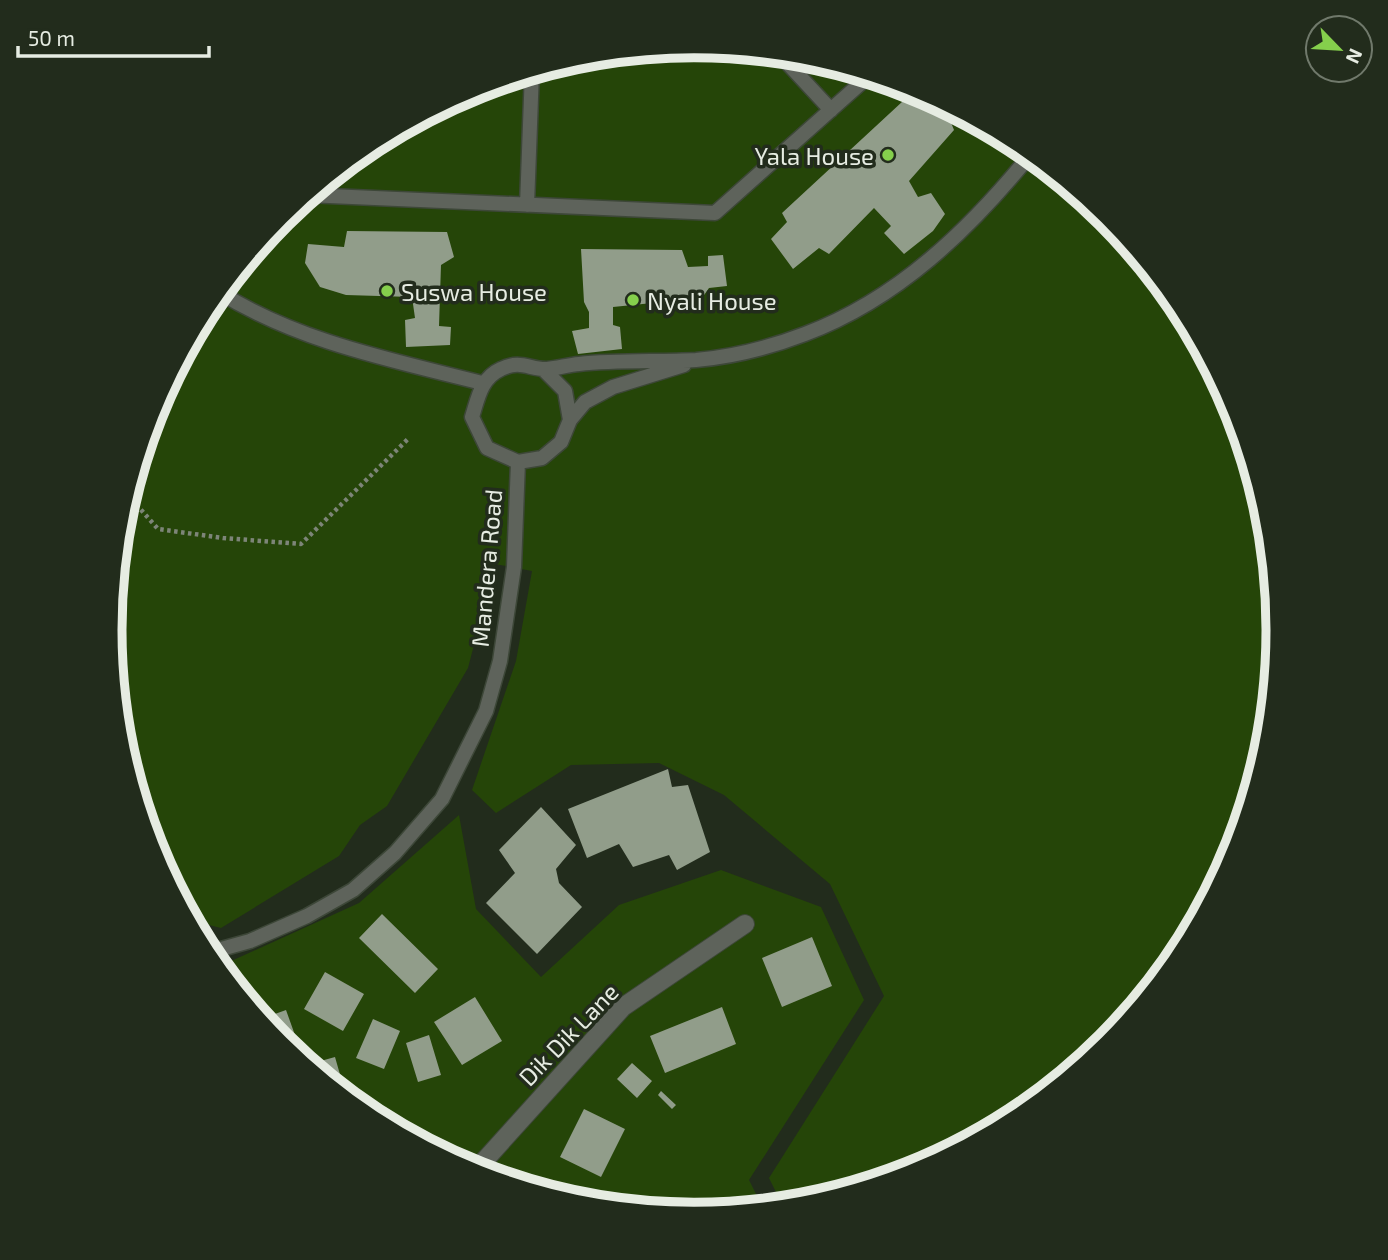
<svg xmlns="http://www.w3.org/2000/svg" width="1388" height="1260" font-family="'Exo 2',sans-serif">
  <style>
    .green { fill: #254508 }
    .building { fill: #919d8a }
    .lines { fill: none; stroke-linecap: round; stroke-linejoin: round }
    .lane-casing { stroke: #3d4738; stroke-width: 17 }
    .street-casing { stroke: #3d4738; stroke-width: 20 }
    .path { stroke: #7d8578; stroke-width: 4.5; stroke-dasharray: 3.5 3.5; stroke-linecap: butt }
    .lane { stroke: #5e635b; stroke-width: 14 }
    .street { stroke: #5e635b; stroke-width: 18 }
    .poi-dot { fill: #85cf4c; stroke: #222c1c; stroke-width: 2.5 }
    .labels { text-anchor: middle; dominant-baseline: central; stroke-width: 7; stroke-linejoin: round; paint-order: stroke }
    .poi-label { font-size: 24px; fill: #e6ece2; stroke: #222c1c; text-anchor: start }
    .street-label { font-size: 24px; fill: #e6ece2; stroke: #222c1c }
    .rim { fill: none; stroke: #e6ece2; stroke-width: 9 }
  </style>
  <rect width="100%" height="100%" fill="#222c1c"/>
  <!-- green -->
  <path class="green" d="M694,46L808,57L918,90L1019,144L1108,217L1180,306L1234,407L1267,516L1278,630L1267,744L1234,854L1180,955L1107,1044L1018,1116L917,1170L808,1203L783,1206L769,1178L884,996L830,884L724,795L659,763L571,765L496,813L472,790L516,661L532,571L495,564L468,668L387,806L360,825L339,856L221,928L189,920L154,853L121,744L110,630L121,516L154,406L208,305L281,216L370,144L471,90L580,57Z
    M459,815L476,909L541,977L619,905L721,870L821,907L864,1000L749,1180L763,1208L694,1214L580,1203L470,1170L369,1116L280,1043L218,967L359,903Z"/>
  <!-- building -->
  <path class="building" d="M916,89L960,113L950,120L954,130L909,181L918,197L931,193L945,214L933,231L904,254L884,233L891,226L874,208L829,254L819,248L793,269L771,239L787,222L782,213Z
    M347,231L447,232L454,257L441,265L439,326L451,327L450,345L406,347L405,320L415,318L412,297L346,295L320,287L305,263L308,244L344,247Z
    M581,249L682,250L688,267L708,266V256L723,255L727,286L709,288L702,298L613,307V325L620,327L622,349L578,354L572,331L589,328V312L584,302Z
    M668,769L672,787L688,785L710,852L677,870L669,855L633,867L619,844L587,858L568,809Z
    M541,807L576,845L556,869L559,883L582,907L537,954L486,903L515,873L499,850Z
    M382,914L438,969L415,993L359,938Z
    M812,937L832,986L782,1007L762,958Z
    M325,972L364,994L343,1031L304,1009Z
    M475,997L502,1041L462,1065L434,1022Z
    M722,1007L736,1044L665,1073L650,1036Z
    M286,1010L305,1063L280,1043L261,1019Z
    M373,1019L400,1031L384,1069L356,1058Z
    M429,1035L441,1075L418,1082L406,1043Z
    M335,1057L343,1085L334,1087L321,1076L317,1062Z
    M632,1063L652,1081L637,1098L617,1079Z
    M661,1091L676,1105L672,1109L658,1095Z
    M584,1109L625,1129L601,1177L560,1157Z
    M383,1111L409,1127L404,1135L377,1120Z
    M561,1183L574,1201L546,1193Z"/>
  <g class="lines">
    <defs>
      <path id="lane" d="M779,54L831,110
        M307,195L715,213L870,75
        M527,205L532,71
        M219,292C299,342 392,360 482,383
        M544,370L565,391L570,420L561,442L542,458L518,462L487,448L472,417C478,398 481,378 501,369C521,359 530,370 547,369C558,368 568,365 579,364C618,360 657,362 696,360C732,357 771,347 805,334C898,299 969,230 1031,154
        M570,420L585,402L613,387L684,365
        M207,953L250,941L307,916L353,890L395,853L442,799L486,711L500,661L514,567L518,462"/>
      <path id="street" d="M475,1171L623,1007L745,924"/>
    </defs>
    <!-- lane casing -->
    <use href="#lane" class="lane-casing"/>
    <!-- street casing -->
    <use href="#street" class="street-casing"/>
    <!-- path -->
    <path class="path" d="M127,494L158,529L223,538L301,544L408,439"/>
    <!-- lane -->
    <use href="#lane" class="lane"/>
    <!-- street -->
    <use href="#street" class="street"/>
  </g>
  <!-- markers -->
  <g class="poi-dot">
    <circle cx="888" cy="155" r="7"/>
    <circle cx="387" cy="291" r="7"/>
    <circle cx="633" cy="300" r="7"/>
  </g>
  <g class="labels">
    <!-- poi labels -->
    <g class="poi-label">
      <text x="874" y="155" text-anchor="end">Yala House</text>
      <text x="401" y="291">Suswa House</text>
      <text x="647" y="300">Nyali House</text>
    </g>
    <!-- street labels -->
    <g class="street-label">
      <text transform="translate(486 568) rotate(-85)">Mandera Road</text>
      <text transform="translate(568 1034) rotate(-46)">Dik Dik Lane</text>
    </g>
  </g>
  <!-- crop -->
  <path d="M0 0H1388V1260H0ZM122 630a572 572 0 1 1 1144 0a572 572 0 1 1-1144 0Z" fill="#222c1c" fill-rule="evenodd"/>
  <path class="rim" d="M122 630a572 572 0 1 1 1144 0a572 572 0 1 1-1144 0Z"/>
  <!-- north arrow -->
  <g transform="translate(1339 49) rotate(115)"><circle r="33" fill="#222c1c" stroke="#70796b" stroke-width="2"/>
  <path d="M0-5L12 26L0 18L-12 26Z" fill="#85cf4c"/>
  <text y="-10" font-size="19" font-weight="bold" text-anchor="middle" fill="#e6ece2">N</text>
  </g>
  <!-- scale -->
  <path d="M18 46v10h191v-10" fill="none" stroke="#e6ece2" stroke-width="3.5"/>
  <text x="28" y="46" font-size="21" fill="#e6ece2" stroke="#222c1c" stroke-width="5" paint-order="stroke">50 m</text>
</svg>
